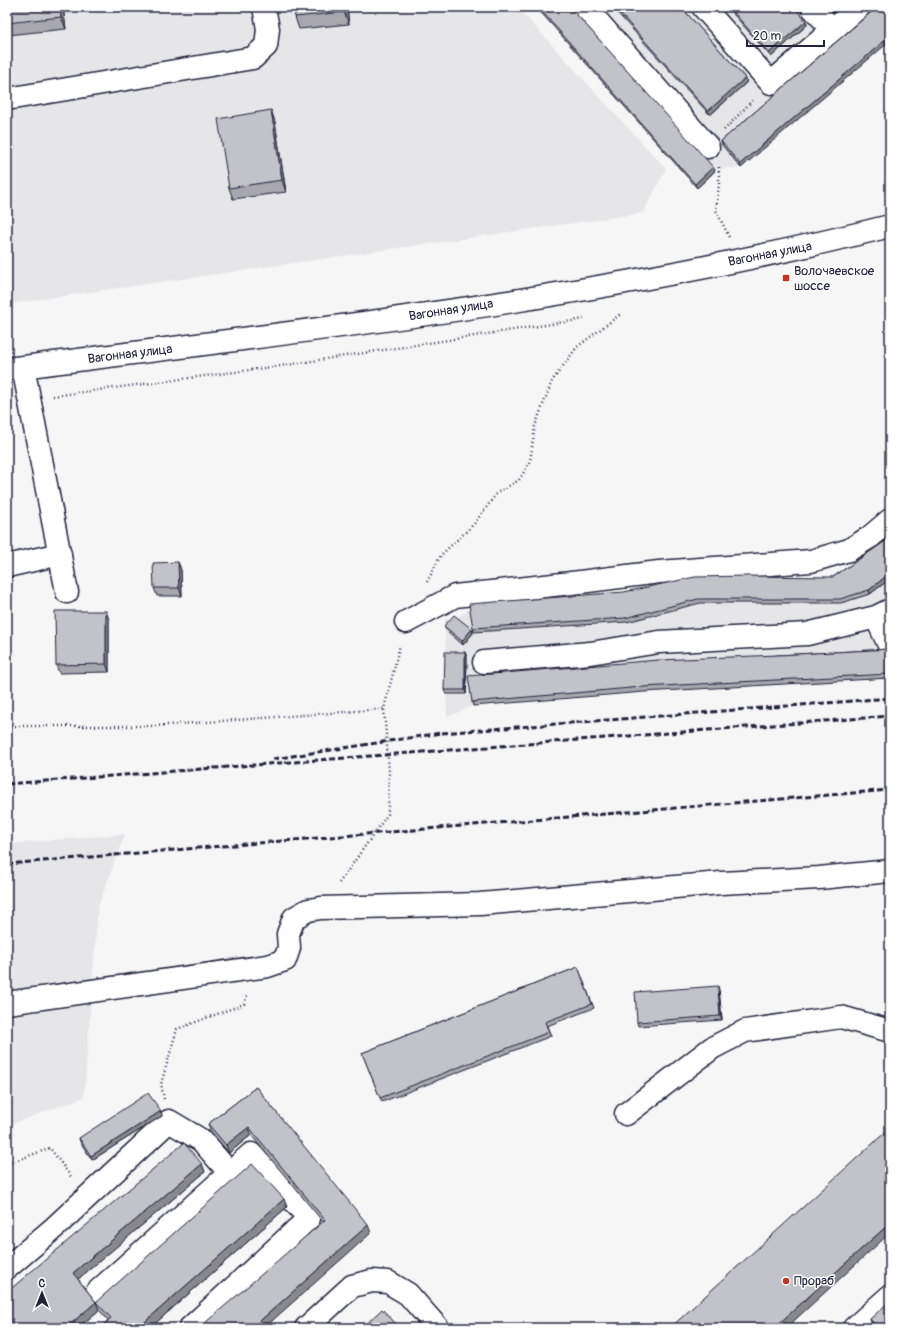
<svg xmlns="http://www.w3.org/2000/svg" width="897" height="1335" font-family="Pangolin,sans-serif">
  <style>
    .built { fill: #e6e6e9 }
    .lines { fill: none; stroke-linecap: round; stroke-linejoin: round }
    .minor-casing { stroke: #22223b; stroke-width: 25 }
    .path { stroke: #22223b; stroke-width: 2.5; stroke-dasharray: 1 3; stroke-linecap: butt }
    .minor { stroke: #fff; stroke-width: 22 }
    .rail { stroke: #22223b; stroke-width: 3; stroke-dasharray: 6 3; stroke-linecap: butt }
    .wall { fill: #a7a7ad; stroke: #22223b }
    .shaded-wall { fill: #88888d; stroke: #22223b }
    .building { fill: #c2c2c9; stroke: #22223b }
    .poi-dot { fill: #c8321e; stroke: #fff; stroke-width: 1.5 }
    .labels { text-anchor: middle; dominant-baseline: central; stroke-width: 3; stroke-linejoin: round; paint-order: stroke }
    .street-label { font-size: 13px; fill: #22223b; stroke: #fff }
    .poi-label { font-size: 13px; fill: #22223b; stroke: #fff; text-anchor: start }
  </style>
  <rect width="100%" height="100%" fill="#f6f6f7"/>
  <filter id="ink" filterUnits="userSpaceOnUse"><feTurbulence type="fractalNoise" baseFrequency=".025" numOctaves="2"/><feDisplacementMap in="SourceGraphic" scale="8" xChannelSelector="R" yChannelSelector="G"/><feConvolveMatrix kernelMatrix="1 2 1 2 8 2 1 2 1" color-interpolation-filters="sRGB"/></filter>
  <g filter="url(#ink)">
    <!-- built -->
    <path class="built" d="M7,7H517L666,169L643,213L7,304Z
      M536,7H890V41L741,168L720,169L715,171L697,188Z
      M890,543V679L644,692L473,706L447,717L445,619H455L471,608L835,581Z
      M125,834L98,907L84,1097L7,1126V844Z"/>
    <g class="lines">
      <defs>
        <path id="minor" d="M585,7L708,147
          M703,7L771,83L859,7
          M812,7L833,30
          M7,99L253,58L266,46L268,29L264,7
          M23,367L67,592
          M7,369C303,331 600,299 890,226
          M7,566L60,554
          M876,617L890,647
          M406,622L455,596L580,582L659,572L811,561L849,550L870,537L890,520
          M484,662L590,653L659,642L807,634L876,617L890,610
          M7,1003L268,966L285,960L289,948L288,934L294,918L308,910L321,908L480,904L721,883L819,878L890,871
          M626,1114L712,1048L745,1031L841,1017L890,1031
          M7,1268L55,1227L169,1121L201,1140L229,1172
          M97,1292L251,1154L309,1218L190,1328
          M306,1328L352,1286L372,1281L388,1282L408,1294L438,1328
          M854,1328L890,1296"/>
      </defs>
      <!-- minor casing -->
      <use href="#minor" class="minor-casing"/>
      <!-- path -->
      <path class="path" d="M724,130L754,99
        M719,167V185L716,210L729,237
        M53,396L280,366L584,319
        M427,582L441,555L474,524L497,493L519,480L530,462L535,426L552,381L577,347L622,313
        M7,726H154L384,709L400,645
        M339,883L388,814L389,771L384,709
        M164,1099L161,1084L177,1029L244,1004L248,993
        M7,1164L50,1148L72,1178"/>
      <!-- minor -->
      <use href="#minor" class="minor"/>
      <!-- rail -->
      <path class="rail" d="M273,759L441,733L890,698
        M7,784L890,716
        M7,864L890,790"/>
    </g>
    <!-- wall -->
    <path class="wall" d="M7,7H63L66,29L7,35Z
      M347,7L349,24L299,29L295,17Z
      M536,7H570L715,171L697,188Z
      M612,7H681L745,78L747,82L710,115Z
      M727,7H794L806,21L807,25L771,57Z
      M877,7L741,168L722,145L721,141Z
      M271,110L275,122L286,192L233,199L229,188Z
      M890,538V579L870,594L841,603H700L627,622L474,632L473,628L833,577Z
      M178,562L181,570L182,596H157L154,588Z
      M109,619V672L59,673L56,665Z
      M444,626L472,629L473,633L463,645L446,630Z
      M890,649V678L644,692L473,706L472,702L778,655Z
      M467,657L466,694H446L444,690Z
      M578,967L594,1008L547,1026L551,1036L382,1102L362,1053Z
      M719,990L722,1020L638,1026L637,1022Z
      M256,1087L371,1233L323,1222L251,1135L229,1153L211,1132L208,1124Z
      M161,1111L162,1116L92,1160L80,1142L79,1138Z
      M202,1164L205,1172L78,1279L96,1302L287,1207L150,1328H100L108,1320L99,1310L78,1328H7Z
      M870,1319L890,1328H874L873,1327Z"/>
    <!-- shaded-wall -->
    <path class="shaded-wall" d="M60,7H63L66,29L61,17Z
      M344,7H347L349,24L344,12Z
      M839,7H844L841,10Z
      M806,21L807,25L771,57L769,53Z
      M890,36V41L741,168L740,164Z
      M745,78L747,82L710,115L708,111Z
      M271,110L275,122L286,192L282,180Z
      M713,167L715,171L697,188L695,184Z
      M178,562L181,570L182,596L179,588Z
      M890,573V579L870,594L869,590Z
      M106,611L109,619V672L106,664Z
      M472,629L473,633L463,645L462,641Z
      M465,652L467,657L466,694L465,690Z
      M718,986L719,990L722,1020L720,1016Z
      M161,1111L162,1116L92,1160L91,1156Z
      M249,1127L251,1135L229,1153L226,1145Z
      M202,1164L205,1172L76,1281L73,1273Z
      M284,1199L287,1207L150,1328H138Z
      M890,1223V1233L786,1328H774Z
      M368,1225L371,1233L264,1328H252Z
      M96,1302L99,1310L78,1328H66Z"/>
    <!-- building -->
    <path class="building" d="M7,7H60L61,17L7,23Z
      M294,7H344V12L295,17Z
      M538,7H570L713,167L695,184Z
      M614,7H681L745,78L708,111Z
      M729,7H794L806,21L769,53Z
      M877,7H890V36L740,164L721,141Z
      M271,110L282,180L229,188L218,119Z
      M890,538V573L869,590L840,599H698L625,618L473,628L469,604L624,592L695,577L747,576L833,577Z
      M178,562L179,588H154L153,563Z
      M55,611H106V664L56,665Z
      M454,615L472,629L462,641L444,626Z
      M890,649V674L642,687L472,702L468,676L658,660L778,655Z
      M445,652H465V690H444Z
      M578,967L592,1004L545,1022L549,1032L380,1098L362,1053Z
      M718,986L720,1016L637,1022L635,992Z
      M256,1087L368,1225L252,1328H199L325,1220L249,1127L226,1145L208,1124Z
      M148,1093L161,1111L91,1156L79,1138Z
      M890,1128V1223L774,1328H670Z
      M184,1143L202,1164L73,1273L96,1302L66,1328H7V1292Z
      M252,1164L284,1199L138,1328H100L111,1318L96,1302Z
      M890,1301V1328H878L870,1319Z
      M382,1309L400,1328H362Z"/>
  </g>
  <!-- markers -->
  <g class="poi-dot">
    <rect x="782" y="274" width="8" height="8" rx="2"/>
    <circle cx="786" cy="1281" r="4"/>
  </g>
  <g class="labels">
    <!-- street labels -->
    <g class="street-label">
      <text transform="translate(770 254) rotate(-11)">Вагонная улица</text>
      <text transform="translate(451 310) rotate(-9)">Вагонная улица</text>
      <text transform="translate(130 354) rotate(-7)">Вагонная улица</text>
    </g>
    <!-- poi labels -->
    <g class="poi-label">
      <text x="794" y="271">Волочаевское<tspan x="794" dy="15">шоссе</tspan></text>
      <text x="794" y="1281">Прораб</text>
    </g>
  </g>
  <!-- margin -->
  <rect width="897" height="1335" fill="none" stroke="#fff" stroke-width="24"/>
  <rect x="12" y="12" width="873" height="1311" fill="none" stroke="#22223b" stroke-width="1.5" filter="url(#ink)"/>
  <!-- north arrow -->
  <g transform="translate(42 1293)" stroke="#ffffff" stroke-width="3" paint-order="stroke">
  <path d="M0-3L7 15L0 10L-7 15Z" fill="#22223b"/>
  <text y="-6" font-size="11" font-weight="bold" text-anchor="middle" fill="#22223b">С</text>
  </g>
  <!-- scale -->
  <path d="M747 40v6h77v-6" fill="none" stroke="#22223b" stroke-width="2"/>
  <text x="753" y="40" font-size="12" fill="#22223b" stroke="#ffffff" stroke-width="3" paint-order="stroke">20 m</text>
</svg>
